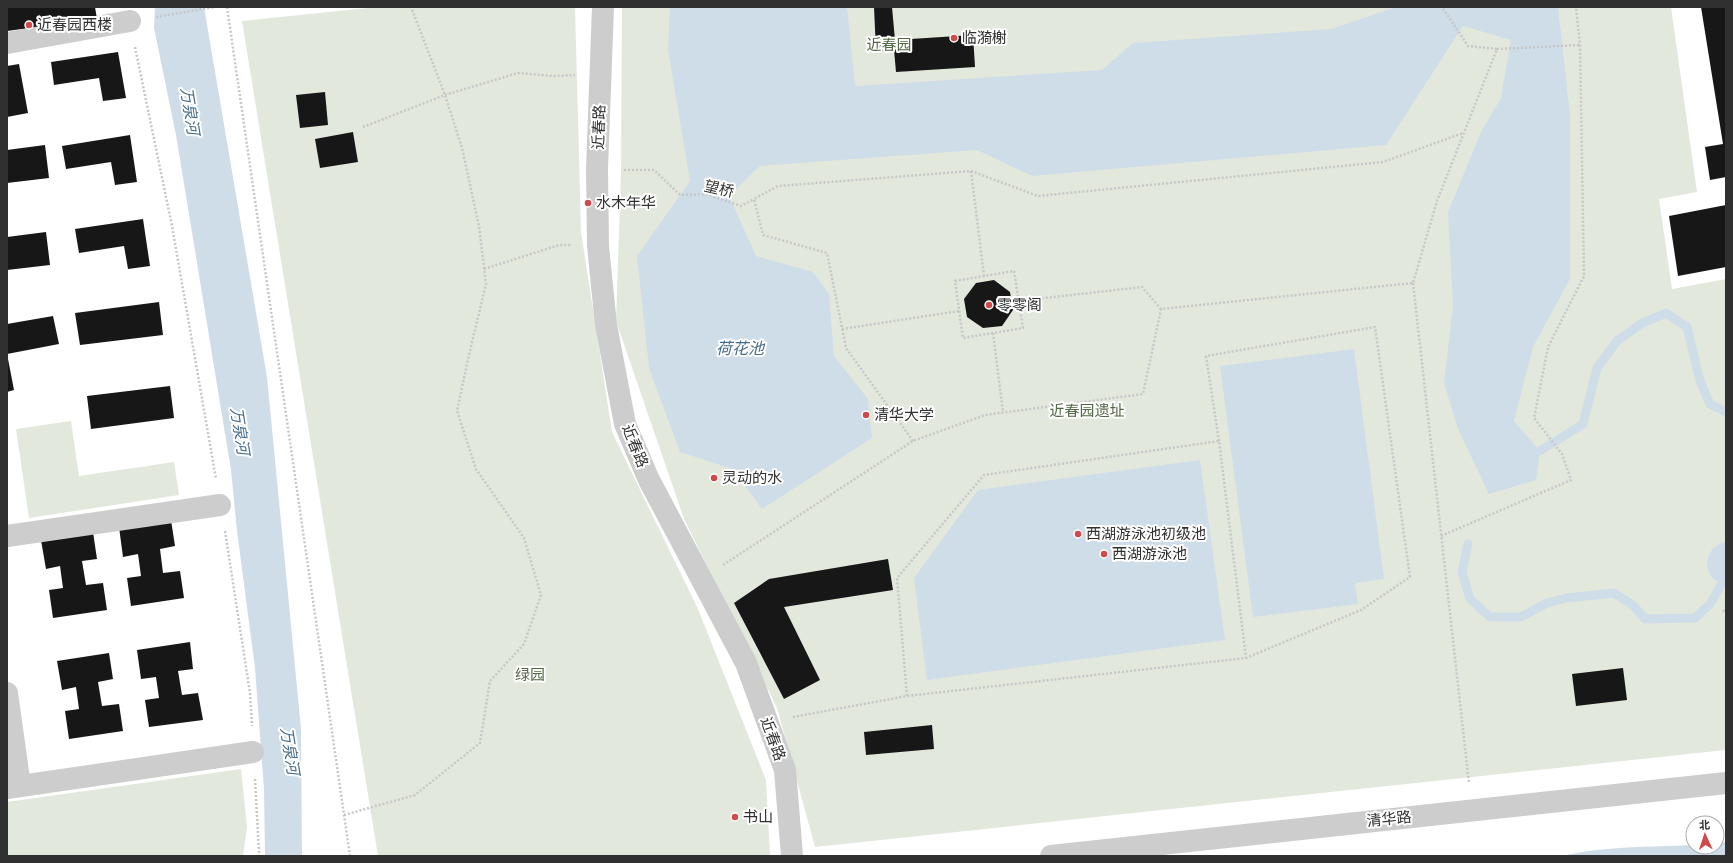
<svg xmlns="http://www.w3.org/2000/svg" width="1733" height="863" font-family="Cabin,'Noto Sans SC',sans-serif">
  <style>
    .green { fill: #e3e8dd }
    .water { fill: #cfdde9 }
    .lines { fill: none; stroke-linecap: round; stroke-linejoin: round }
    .stream { stroke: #cfdde9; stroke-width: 9 }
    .building { fill: #171717 }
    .path { stroke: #c7c7c7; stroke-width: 2.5; stroke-dasharray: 2 2; stroke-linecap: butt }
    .minor { stroke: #cdcdcd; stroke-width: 22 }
    .poi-dot { fill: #d04a4c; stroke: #fff; stroke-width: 1.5 }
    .labels { text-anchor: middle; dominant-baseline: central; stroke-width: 4; stroke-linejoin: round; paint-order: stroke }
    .poi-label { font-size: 15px; fill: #303030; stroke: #fff; text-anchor: start }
    .park-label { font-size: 15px; fill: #526743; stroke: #fff }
    .street-label { font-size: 15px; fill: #303030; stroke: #fff }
    .water-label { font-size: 16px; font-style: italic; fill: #486c89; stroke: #fff }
  </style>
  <rect width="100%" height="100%" fill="#fff"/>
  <!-- green -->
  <path class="green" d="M377,7H575L581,232L612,432L698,609L766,780L770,856H378L242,21Z
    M622,7H1671L1697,192L1659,199L1672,289L1726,279V750L815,847L777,708L684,519L616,321L621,173Z
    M71,421L79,476L174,462L179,495L29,518L16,429Z
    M241,769L247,827L243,856H7V802Z"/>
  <!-- water -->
  <path class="water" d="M155,7H204L267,377L301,729L302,856H265L264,789L255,668L237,531L231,470L176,135L154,28Z
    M670,7H847L855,86L1102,70L1133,43L1331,29L1396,7H1558L1570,115V279L1533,347L1514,421L1540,451L1536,480L1489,494L1458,429L1444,383L1453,306L1448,212L1481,132L1501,98L1511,40L1463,26L1386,145L1032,176L977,150L760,166L729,196L756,256L813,272L829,294L834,356L868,399L872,438L762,509L733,469L680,452L649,368L637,256L690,181L668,50Z
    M1354,349L1384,579L1355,583L1358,604L1253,617L1220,366Z
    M1200,460L1225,640L927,680L914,578L978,490Z
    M1726,542V584C1701,582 1701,546 1726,542Z
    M1726,842V856H1562C1604,846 1649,847 1693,845V847H1717V843Z"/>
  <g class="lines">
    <!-- stream -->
    <path class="stream" d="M1540,451L1583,424L1597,368L1617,341L1642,323L1666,313L1687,327L1700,381L1710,404L1726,412
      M1468,544L1462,572L1470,599L1490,617H1521L1547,603L1567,598L1614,593L1633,605L1645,619L1695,618L1710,604L1722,583"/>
  </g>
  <!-- building -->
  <path class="building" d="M7,7H95L97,19L7,31Z
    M874,7H892L895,40L973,35L975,67L896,72L894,50L876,51Z
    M1701,7H1726V177L1710,180L1705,147L1723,144Z
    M118,52L126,98L103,101L99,78L54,85L51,62Z
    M19,64L28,113L7,117V66Z
    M325,92L328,125L300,128L296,95Z
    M353,132L358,162L320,168L315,139Z
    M130,135L137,182L115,185L111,162L66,169L62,146Z
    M45,145L49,178L7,183V150Z
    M1726,205V267L1678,276L1669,216Z
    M143,219L150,266L128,269L124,246L79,253L75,229Z
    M46,232L50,265L7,270V237Z
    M994,280L1010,292L1013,310L1002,326L983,328L967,317L964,299L976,283Z
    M159,302L163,335L80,345L75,313Z
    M53,316L59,344L7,354V324Z
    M8,359L14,390L7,392V360Z
    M170,386L174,418L91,429L87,396Z
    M171,520L175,546L160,549L163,573L180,571L184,598L131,606L127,578L141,576L138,554L123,557L119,527Z
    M93,532L97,559L82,561L86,585L103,583L107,610L53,618L49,590L63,588L60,566L46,569L41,540Z
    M888,559L893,590L784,607L820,680L784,699L734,603L769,579Z
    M190,642L193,669L178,671L182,695L198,693L203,720L149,727L145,700L159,698L156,677L141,679L137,650Z
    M109,653L113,679L98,682L102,706L119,704L123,731L69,739L65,711L79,709L76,687L62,690L57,661Z
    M1623,668L1627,700L1576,706L1572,674Z
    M932,725L934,749L866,755L864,732Z"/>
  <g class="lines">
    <!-- path -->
    <path class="path" d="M227,7L350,856
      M156,17L214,7
      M135,47L172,226L216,479
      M1497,49L1580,45
      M363,127L445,95L518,73L554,76L575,75
      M624,170H654L680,195L706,194L741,206L754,199
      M971,171L984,276
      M484,269L559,245H571
      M1014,271L1023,328L963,338L955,281Z
      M1413,283L1469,783
      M1018,301L1142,287L1161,309
      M842,329L959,311
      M993,333L1003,412
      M913,441L846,348L827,253L763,235L754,199L778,186L971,171L1038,196L1383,162L1463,133
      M1219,441L1206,356L1375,327L1410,577L1361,610L1246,658
      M225,531L250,693L252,726
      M1441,536L1571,480L1562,454L1534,418L1548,347L1584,276L1580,45L1576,7
      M723,565L913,441L985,415L1143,394L1161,309L1413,283L1437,201L1497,49L1468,46L1442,7
      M1723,610L1726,613
      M793,717L907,696L897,578L984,475L1219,441L1246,658L907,696
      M255,779L259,852L258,856
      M344,815L415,795L480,743L490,681L524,644L541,595L524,538L476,469L457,411L468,359L486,284L479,226L462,148L445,95L411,7"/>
    <!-- minor -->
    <path class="minor" d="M603,7L597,169L598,246L606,325L625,424L649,480L746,663L785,770L792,856
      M7,43L130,21
      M7,536L220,505
      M7,693L20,786
      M7,788L253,752
      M1051,856L1726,783"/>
  </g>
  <!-- markers -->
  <g class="poi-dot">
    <circle cx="29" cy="25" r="4"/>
    <circle cx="954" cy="38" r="4"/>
    <circle cx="588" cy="203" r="4"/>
    <circle cx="989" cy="305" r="4"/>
    <circle cx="866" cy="415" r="4"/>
    <circle cx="714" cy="478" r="4"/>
    <circle cx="1078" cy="534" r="4"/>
    <circle cx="1104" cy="554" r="4"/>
    <circle cx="735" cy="817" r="4"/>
  </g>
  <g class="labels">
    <!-- poi labels -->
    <g class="poi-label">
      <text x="37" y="25">近春园西楼</text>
      <text x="962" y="38">临漪榭</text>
      <text x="596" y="203">水木年华</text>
      <text x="997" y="305">零零阁</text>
      <text x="874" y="415">清华大学</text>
      <text x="722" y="478">灵动的水</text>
      <text x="1086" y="534">西湖游泳池初级池</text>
      <text x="1112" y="554">西湖游泳池</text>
      <text x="743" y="817">书山</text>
    </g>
    <!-- park labels -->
    <g class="park-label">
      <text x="889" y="45">近春园</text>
      <text x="1087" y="411">近春园遗址</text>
      <text x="530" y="675">绿园</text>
    </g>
    <!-- street labels -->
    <g class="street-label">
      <text transform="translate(599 127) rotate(-88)">近春路</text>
      <text transform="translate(719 189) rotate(13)">望桥</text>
      <text transform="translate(635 446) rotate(68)">近春路</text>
      <text transform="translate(773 739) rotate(70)">近春路</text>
      <text transform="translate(1389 819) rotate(-6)">清华路</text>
    </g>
    <!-- water labels -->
    <g class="water-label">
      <text transform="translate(190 111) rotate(81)">万泉河</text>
      <text x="740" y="348">荷花池</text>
      <text transform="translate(240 431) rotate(81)">万泉河</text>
      <text transform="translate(290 751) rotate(81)">万泉河</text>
    </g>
  </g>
  <!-- border -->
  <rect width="1733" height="863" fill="none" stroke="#303030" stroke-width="16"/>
  <!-- north arrow -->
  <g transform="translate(1705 835) rotate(357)"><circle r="19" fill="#ffffff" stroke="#acacac"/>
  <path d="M0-3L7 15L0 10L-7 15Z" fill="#d04a4c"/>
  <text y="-6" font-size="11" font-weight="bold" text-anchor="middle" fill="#303030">北</text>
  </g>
</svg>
